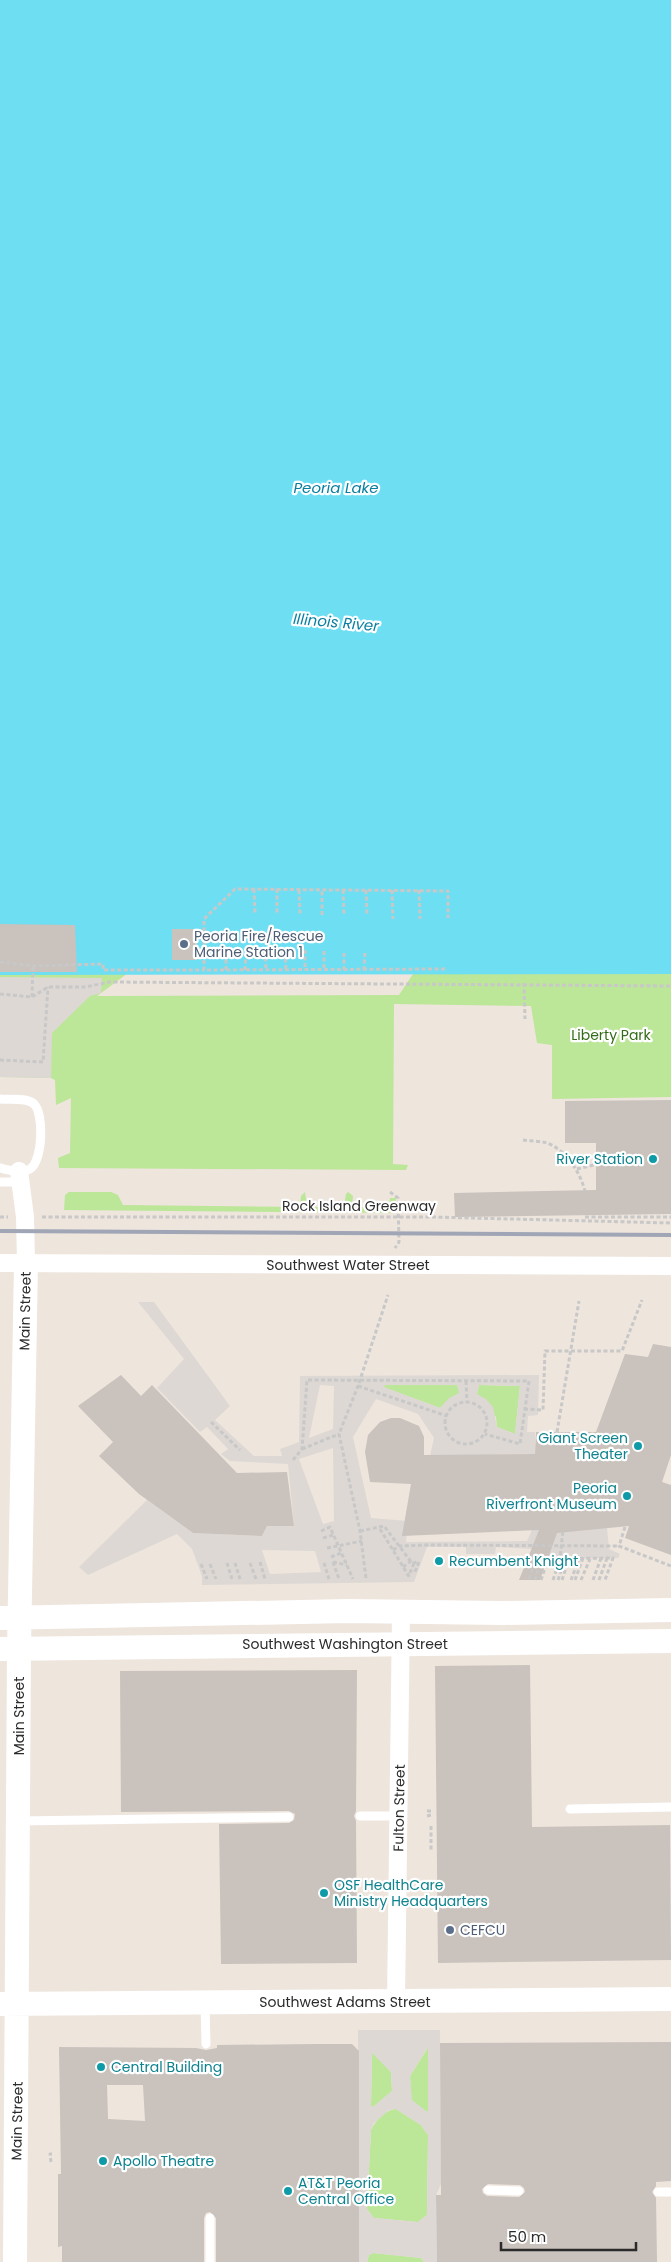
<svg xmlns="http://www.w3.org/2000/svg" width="671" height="2262" font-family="Poppins,sans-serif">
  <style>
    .green { fill: #bce698 }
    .plaza { fill: #ddd8d4; fill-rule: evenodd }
    .water { fill: #6edef2 }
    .building { fill: #c9c2bd; fill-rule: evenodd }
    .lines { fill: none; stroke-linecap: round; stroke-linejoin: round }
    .path { stroke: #c8c8c8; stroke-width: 3; stroke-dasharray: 4 2.5; stroke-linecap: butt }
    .lane { stroke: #fff; stroke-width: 9 }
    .street { stroke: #fff; stroke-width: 18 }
    .secondary { stroke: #fff; stroke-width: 24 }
    .rail { stroke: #a0a6b6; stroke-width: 4 }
    .service-dot { fill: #5c6f8a; stroke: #fff; stroke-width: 2 }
    .culture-dot { fill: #0f9aa8; stroke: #fff; stroke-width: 2 }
    .labels { text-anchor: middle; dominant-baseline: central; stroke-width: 4.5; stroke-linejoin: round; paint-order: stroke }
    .service-label { font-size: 14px; fill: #4e5e75; stroke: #fff; text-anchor: start }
    .park-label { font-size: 14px; fill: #336c18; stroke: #fff }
    .culture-label { font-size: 14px; fill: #0d838f; stroke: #fff; text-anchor: start }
    .street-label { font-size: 14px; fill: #2b2b2b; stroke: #fff }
    .water-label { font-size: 15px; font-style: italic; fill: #097fa1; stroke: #fff }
  </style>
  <rect width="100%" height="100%" fill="#eee5dd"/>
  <!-- green -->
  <path class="green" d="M128,973L97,996L399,995L413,974H671V1097L552,1099V1045L537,1043L531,1006L394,1004L393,1164L408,1165L406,1170L59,1168L58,1158L70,1153L71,1098L56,1105L55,1080L51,1078L0,1077V975Z
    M69,1192H111L118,1195L123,1205L300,1207L301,1196L305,1192L307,1207H344L346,1194L348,1192L353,1196L352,1207H389L390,1198H396V1213L64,1210L65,1195Z
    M384,1385H457L460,1393L440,1408L383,1387Z
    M479,1385L520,1386L515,1434L497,1427L496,1417L477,1394Z
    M429,2046L428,2111L427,2112L411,2100L410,2076Z
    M372,2052L391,2072L392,2091L373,2107L371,2106Z
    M396,2109L421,2125L428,2135L427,2215L418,2222L374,2218L367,2209L371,2130C376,2120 385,2110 396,2109Z
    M373,2253L421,2258L424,2262H367L369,2255Z"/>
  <!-- plaza -->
  <path class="plaza" d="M0,977L102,978L101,993L90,996L52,1033L51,1078L0,1077Z
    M138,1302H154L230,1406L215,1420L254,1456H282L280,1449L299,1442L300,1376L539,1375L538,1415L528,1416L527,1432H535V1454L430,1456L434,1438L418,1414L376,1399L353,1437L371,1518L408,1521L406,1542L527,1541L532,1530L607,1528L609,1549L620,1554L618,1558L528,1559L532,1549L496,1547L495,1554H466V1547H427L414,1582L202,1585V1576L192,1549L177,1534L88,1575L79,1567L147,1500L193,1533L262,1536L267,1526H294L288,1464L230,1461L221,1454L228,1449L207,1427L200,1432L157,1388L184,1359ZM320,1385L334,1386L333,1429L309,1438ZM385,1385H457L459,1393L449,1398L440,1408L384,1387ZM479,1385L520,1386L515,1434L497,1427L493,1407L486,1399L477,1394ZM333,1448L334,1521L323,1524L299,1459ZM262,1550L315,1551L321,1572L270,1574Z
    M358,2030H440L441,2184L436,2195L437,2262H424L421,2258L374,2253L369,2255L367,2262H359ZM428,2047V2111L427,2112L412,2100L410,2076ZM372,2053L391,2072L392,2091L373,2107L371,2106ZM396,2109L421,2125L428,2135L427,2215L418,2222L374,2218L367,2209L371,2130L374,2123L389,2110Z"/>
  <!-- water -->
  <path class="water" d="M0,0H671V974L0,975Z"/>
  <!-- building -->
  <path class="building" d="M0,924L75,925L77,972H0Z
    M172,929H197V960H172Z
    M671,1100V1214L455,1217L454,1193L596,1190V1143H565V1101Z
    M653,1344L671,1347V1455L662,1482L671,1485V1555L625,1538L629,1526L557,1533L540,1580H519L539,1530L402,1536L411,1484L370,1482L365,1452L368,1435L380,1422L391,1418H400L419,1426L424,1437V1455L535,1454L536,1432H596L625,1354L648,1357Z
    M121,1375L141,1396L152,1385L237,1473L287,1472L294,1526H267L262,1536L193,1533L139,1494L99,1456L113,1442L78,1406Z
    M530,1665L532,1827L670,1825L671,1960L438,1963L435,1666Z
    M357,1670L356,1811L354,1816L356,1821L357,1963L221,1964L219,1824L289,1823L294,1820L295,1814L289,1811L121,1812L120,1671Z
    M671,2042V2181L656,2182V2186L652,2192L656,2198L657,2262H437L436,2195H441L440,2043ZM488,2184L520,2185L524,2188L525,2192L519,2197L487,2196L483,2193L482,2189Z
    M316,2044H352L359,2051V2262H216V2218L210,2212L206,2213L204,2218V2262H62V2246L58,2247V2174H61L59,2047L196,2048L206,2050L217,2048V2045ZM107,2085H143L145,2121L108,2119Z"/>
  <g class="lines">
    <!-- path -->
    <path class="path" d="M254,889L255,914
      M277,889V914
      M299,890L300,915
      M343,890L344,916
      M366,890L367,915
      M392,890L393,919
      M419,890L420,919
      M322,915V890
      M305,950V970
      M265,951L266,970
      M324,951V970
      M285,952L286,970
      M0,962L33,966L103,964V970H204
      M445,969L204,970V919L235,889L448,891V918
      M226,970V950
      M245,970L246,951
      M344,970V951
      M364,970L365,951
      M524,983L525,1019
      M0,994L32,997L48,987H85L110,982L671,986
      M32,997L33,966
      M0,1060L43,1062L48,987
      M523,1140C531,1141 540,1141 547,1143C566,1150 580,1172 585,1191
      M577,1169L635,1155
      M390,1192L398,1198L399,1242L395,1248
      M0,1217H8
      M42,1217H432L671,1223
      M585,1217H671
      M466,1381L467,1403
      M358,1386L447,1416
      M445 1423a21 21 0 1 1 42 0a21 21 0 1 1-42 0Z
      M524,1409L543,1410L545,1351H622L642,1300
      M211,1422L240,1450
      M557,1432L579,1301
      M302,1449L339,1434
      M293,1460L302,1449L307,1380L529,1381L520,1444L485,1434
      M625,1527L619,1546L671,1566
      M380,1529L410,1578
      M321,1531L330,1527L353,1579
      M360,1531L384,1526L412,1563L419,1562L414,1574
      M323,1538L333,1535
      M327,1548L362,1541
      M393,1550L399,1546L427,1545L619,1546
      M331,1557L341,1553
      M260,1562L265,1579
      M333,1562L339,1579
      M333,1562L347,1565
      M227,1563L232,1579
      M235,1563L240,1579
      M250,1563L256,1579
      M324,1563L329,1579
      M201,1564L207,1579
      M210,1564L216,1579
      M403,1567L411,1561
      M410,1573L414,1563
      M366,1578L360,1531L339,1434L358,1386L388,1295
      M529,1579L536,1559L613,1558L605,1580
      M535,1580L541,1559
      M541,1580L548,1559
      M553,1580L560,1559L563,1530
      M558,1580L565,1559
      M562,1580L569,1559
      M571,1580L579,1559
      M575,1580L583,1558
      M581,1580L590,1559
      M593,1580L601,1558
      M599,1580L607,1558
      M427,1811H431
      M427,1816L431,1815
      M431,1826V1851
      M51,2162L50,2154H52"/>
    <!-- lane -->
    <path class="lane" d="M0,1099C9,1100 27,1097 34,1104C44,1113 43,1161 30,1169C22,1174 9,1170 0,1168
      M0,1182H20
      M570,1809L671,1807
      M360,1816H399
      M19,1821L289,1817
      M205,2004L206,2044
      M488,2190L519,2191
      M658,2192H671
      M210,2262V2218"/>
    <!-- street -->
    <path class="street" d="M19,1171L25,1217L26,1263
      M0,1263L671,1266
      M396,2002L401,1613"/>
    <!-- secondary -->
    <path class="secondary" d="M0,1618L348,1611L502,1613L671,1610
      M0,1649L671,1641
      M0,2004L671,1999
      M15,2262L19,1649L26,1263"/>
    <!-- rail -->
    <path class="rail" d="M0,1231L671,1235"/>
  </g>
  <!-- markers -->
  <g class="service-dot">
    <circle cx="184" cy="944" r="5"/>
    <circle cx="450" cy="1930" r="5"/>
  </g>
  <g class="culture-dot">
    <circle cx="653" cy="1159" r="5"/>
    <circle cx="638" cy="1446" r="5"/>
    <circle cx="627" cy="1496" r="5"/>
    <circle cx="439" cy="1561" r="5"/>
    <circle cx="324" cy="1893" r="5"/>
    <circle cx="101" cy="2067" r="5"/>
    <circle cx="103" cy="2161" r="5"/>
    <circle cx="288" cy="2191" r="5"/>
  </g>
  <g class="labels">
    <!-- service labels -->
    <g class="service-label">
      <text x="194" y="936">Peoria Fire/Rescue<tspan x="194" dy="16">Marine Station 1</tspan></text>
      <text x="460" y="1930">CEFCU</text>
    </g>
    <!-- park labels -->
    <g class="park-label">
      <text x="611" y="1035">Liberty Park</text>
    </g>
    <!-- culture labels -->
    <g class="culture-label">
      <text x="643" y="1159" text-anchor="end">River Station</text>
      <text x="628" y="1438" text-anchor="end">Giant Screen<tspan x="628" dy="16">Theater</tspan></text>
      <text x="617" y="1488" text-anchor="end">Peoria<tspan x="617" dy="16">Riverfront Museum</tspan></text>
      <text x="449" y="1561">Recumbent Knight</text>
      <text x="334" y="1885">OSF HealthCare<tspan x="334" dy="16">Ministry Headquarters</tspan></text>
      <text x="111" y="2067">Central Building</text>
      <text x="113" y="2161">Apollo Theatre</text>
      <text x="298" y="2183">AT&amp;T Peoria<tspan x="298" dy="16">Central Office</tspan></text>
    </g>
    <!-- street labels -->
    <g class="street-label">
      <text x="359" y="1206">Rock Island Greenway</text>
      <text x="348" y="1265">Southwest Water Street</text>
      <text transform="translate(25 1311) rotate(-89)">Main Street</text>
      <text x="345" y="1644">Southwest Washington Street</text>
      <text transform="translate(19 1716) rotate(-90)">Main Street</text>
      <text transform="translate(399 1808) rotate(-89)">Fulton Street</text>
      <text x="345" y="2002">Southwest Adams Street</text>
      <text transform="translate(17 2121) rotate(-89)">Main Street</text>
    </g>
    <!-- water labels -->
    <g class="water-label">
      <text x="336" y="487">Peoria Lake</text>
      <text transform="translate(336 622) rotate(5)">Illinois River</text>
    </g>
  </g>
  <!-- scale -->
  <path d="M501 2242v8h135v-8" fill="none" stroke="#2b2b2b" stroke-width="2.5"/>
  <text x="508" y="2242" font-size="15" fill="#2b2b2b" stroke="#ffffff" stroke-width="4" paint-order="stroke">50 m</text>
</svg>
